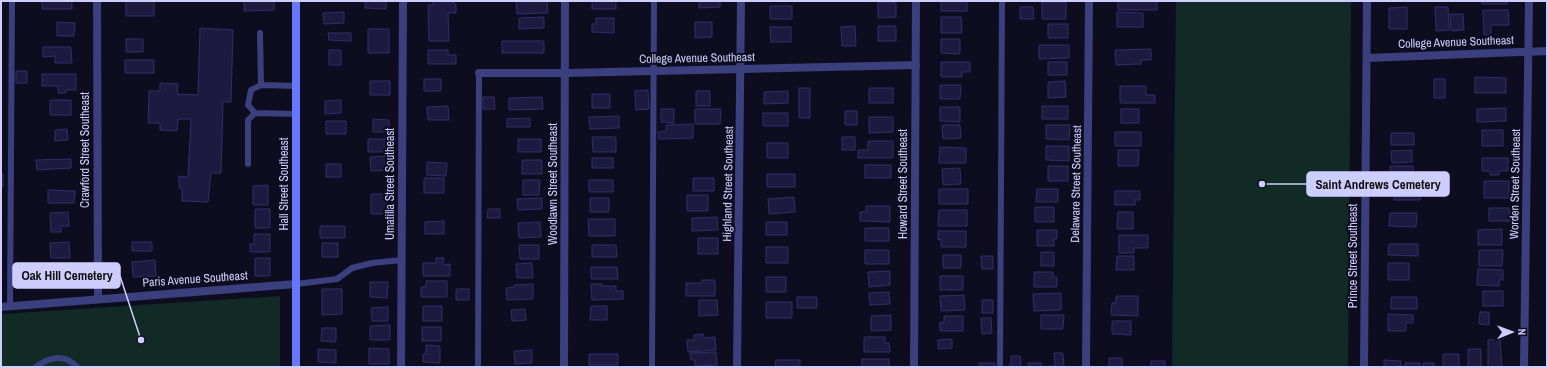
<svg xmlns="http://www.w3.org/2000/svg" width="1548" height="368" font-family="'Archivo Narrow',sans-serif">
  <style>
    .green { fill: #112a26 }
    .building { fill: #1d1a40; stroke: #312d6c }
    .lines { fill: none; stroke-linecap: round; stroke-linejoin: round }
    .lane { stroke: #3a3f7e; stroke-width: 6 }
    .street { stroke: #3a3f7e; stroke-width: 8 }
    .secondary { stroke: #6876fb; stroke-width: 8 }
    .labels { text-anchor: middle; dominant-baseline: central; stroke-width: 4; stroke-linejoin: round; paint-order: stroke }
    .street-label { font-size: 12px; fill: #cecefe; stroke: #0e0d20 }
    .leader { fill: none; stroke: #cecefe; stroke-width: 1.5 }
    .callout-dot { fill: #cecefe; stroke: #0e0d20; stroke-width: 1.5 }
    .callout { fill: #cecefe; stroke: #cecefe; stroke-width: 1.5 }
    .callout-label { font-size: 13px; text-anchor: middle; font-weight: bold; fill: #111 }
  </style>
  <rect width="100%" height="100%" fill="#0e0d20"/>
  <!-- green -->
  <path class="green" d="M1176,1H1351L1348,367H1172Z
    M280,296V367H1V314Z"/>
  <!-- building -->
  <path class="building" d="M42,1H72V9H42Z
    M126,1H154V16H126Z
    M244,1H274V10L244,11Z
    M365,1H386V9L365,8Z
    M433,1H454V4H456V13H448L449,41H429L428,5H433Z
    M516,1H547L548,13L517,14Z
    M592,1H616V9H592Z
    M699,1H720V7L699,8Z
    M941,1H967V11H941Z
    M1118,1H1157V10H1118Z
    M1482,1H1507V4H1482Z
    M878,2H896V17L878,18Z
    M1042,2H1066V19H1042Z
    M770,6H792V19H770Z
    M1020,7H1033L1034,19H1020Z
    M1407,7V29H1389V8Z
    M1435,7H1448L1449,30L1436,31Z
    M1483,10H1508L1509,25H1491V35H1484Z
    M344,12V23L324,24L323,13Z
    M1117,12L1143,13V27H1117Z
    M1450,14H1463L1464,30L1451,31Z
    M544,17V28L519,29V18Z
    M941,17H961L962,33H941Z
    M596,18H614V33L592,32V24H596Z
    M57,22L75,23L74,36H57Z
    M695,22H712V37L695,38Z
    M1048,24H1068V38H1048Z
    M855,26L856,46H842L841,27Z
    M878,26H896V41H878Z
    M770,27H791V42H771Z
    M200,28L233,30L231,102H223L221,173H211L208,202L182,201V188H179V176L188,177L191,119H178L177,131L160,130V123H148L149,91H160V83L178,84L177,94L198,95Z
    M368,29H389V53H368Z
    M328,33H351V41L329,40Z
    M126,39H143V52H126Z
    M941,39H960V54L941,53Z
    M502,41H544V53H502Z
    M1039,45H1069V58L1039,59Z
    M43,47H71L72,63H55V56L43,57Z
    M1151,49V60H1141V64L1116,65L1115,50Z
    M329,50H341V65H329Z
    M428,50H448V55H456V64H428Z
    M125,60H154V73H125Z
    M941,62H970V72H962V77H941Z
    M1048,62H1067V75H1048Z
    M16,71H27V83H16Z
    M42,74H76V90H66V93H58V86H42Z
    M1475,77L1506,78V93H1475Z
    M424,79H441V91H424Z
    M1434,79H1445V98H1434Z
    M370,81H390V95H370Z
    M1065,81L1066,97L1048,98V82Z
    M940,85H961L960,99H940Z
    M1120,86H1146V95H1155V103H1120Z
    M799,88H810V118H799Z
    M869,88H893V103H869Z
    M648,90L649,109L636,110L635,91Z
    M696,91H710V106H696Z
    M788,91V103L764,104V92Z
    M592,94H610V108H592Z
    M483,97H494L495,109H483Z
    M542,97L543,109L509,110V98Z
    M50,100H71V115H50Z
    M341,100V113L325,114V101Z
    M448,106L449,120H428L427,107Z
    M1042,106H1068V119H1042Z
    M940,107H960V122L940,121Z
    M1506,108V121L1477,122V109Z
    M661,109H674V123L661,122Z
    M695,109H721L720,124H695Z
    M1121,109H1139V123H1121Z
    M845,111H857V125H845Z
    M763,113H788V126H763Z
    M619,116V128L590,129L589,117Z
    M869,117H893V132L869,133Z
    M530,118V127H507V119Z
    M373,119L389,120V132H373Z
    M326,121H346V134H326Z
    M693,124V138L659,139L658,132L666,131V125Z
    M942,125H960L961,138L943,139Z
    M1046,125H1070L1069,140L1046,139Z
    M67,129L68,140L55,141V130Z
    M1482,130H1503V146H1482Z
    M1115,132H1141V146H1115Z
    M1391,133H1414V145H1391Z
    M592,137H616V152H593Z
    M842,137H855V150H842Z
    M368,139H387V152H368Z
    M518,139H541V152H518Z
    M868,141H893V158H858V150H868Z
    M767,143H788V158H767Z
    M1046,146H1069V161L1046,160Z
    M940,147L966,148V163H939Z
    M1118,150H1139L1138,166H1118Z
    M1412,150V162L1392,163L1391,151Z
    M386,156L387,170L371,171L370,157Z
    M592,158H613V168H592Z
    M1482,158H1508V171H1499V175H1490V171H1482Z
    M71,159V168L37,170L36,160Z
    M522,160H542V174H522Z
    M427,162L447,163L446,176L427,175Z
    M326,164H341V177H326Z
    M865,165H891V178H865Z
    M1048,166H1068V181H1048Z
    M1390,166H1413V177H1390Z
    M960,168L961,184L943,185L942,169Z
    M1,174H3V187H1Z
    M767,174H795V187H767Z
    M424,178H444V193H424Z
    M693,178H714V191H693Z
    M523,180H540L539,195H523Z
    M589,180H613V192H589Z
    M1484,181H1509V198H1484Z
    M1394,182L1420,183V200H1394Z
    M268,185V205H253V186Z
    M939,189H968V204H939Z
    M1037,189H1058V202H1036Z
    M48,190L75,191L74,203H48Z
    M1115,191H1140V200H1135V205H1115Z
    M371,194H387L386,214H371Z
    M687,195H708V211H687Z
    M794,197L795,212L769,214L768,199Z
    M542,198V209L518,210L517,199Z
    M590,198H609V212H590Z
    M866,206H890V222L860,221V212H866Z
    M1035,207H1054V222H1035Z
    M1489,208H1509L1510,221H1489Z
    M255,209H270V228H255Z
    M488,209H500V218H487Z
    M939,210H967V226H938Z
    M68,212L69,226H61V232H51L50,213Z
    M1118,212H1133V229H1117Z
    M1390,213H1417L1416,227L1389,226Z
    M717,217L718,230L692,231V218Z
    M588,219H615V236H589Z
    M444,221V234H425V222Z
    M540,222L541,237L519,238L518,223Z
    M766,222H787V235H766Z
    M320,226H345V238H320Z
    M865,228H889V241H865Z
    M1502,229V245H1478V230Z
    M1037,230H1057V239H1054V246H1037Z
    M938,231H966V247H941V239L938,240Z
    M254,234H270V252H250V244H254Z
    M1119,235H1148V248H1134V253H1119Z
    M698,238H718V254H698Z
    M69,242L70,258H51L50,243Z
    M132,242H152V251H132Z
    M322,243H338V257H322Z
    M1389,244H1418V256L1388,255Z
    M519,245H539V259H520Z
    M592,245H616L617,257H592Z
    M766,247H788V263H766Z
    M865,250H889V264H865Z
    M1479,250H1503L1502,266H1479Z
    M1041,252H1054V266H1041Z
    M943,255H961V268H943Z
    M981,256H993V269H982Z
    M1117,256H1134V270H1116Z
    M255,258H270V276H255Z
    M436,258H444L443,265L450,264V276H423V263H436Z
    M155,260L156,276L133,277L132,262Z
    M532,263L533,278H517L516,264Z
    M1388,263H1409V280H1388Z
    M591,267H617L618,279H591Z
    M1478,269L1503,270V280H1499V286L1477,285Z
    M890,271V285L869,287L868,272Z
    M1034,272H1053V277H1057V287H1034Z
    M940,276H963V290H940Z
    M766,277H786V292H766Z
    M702,280H715V296H686V283H702Z
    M426,281H447V297H421V287H426Z
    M370,282H388L387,298L370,297Z
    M533,284V299L507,300L506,288L514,287V285Z
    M591,284H602V286H616V291H623V299L592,300Z
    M322,289H342V314L322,315Z
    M456,289H469V300H456Z
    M1483,291H1503V306H1483Z
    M889,292L890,304L870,305L869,293Z
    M1061,293V310L1034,311L1033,294Z
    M964,295L965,310L941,311L940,296Z
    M1116,296H1138V316L1111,315L1112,303H1116Z
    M797,297H817V308H797Z
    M1391,297H1417V309H1391Z
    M699,300H717L718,315L699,316Z
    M982,300H993V313H982Z
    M766,302H792V318H766Z
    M423,306H442V321H423Z
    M591,306H607V320H590Z
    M388,307V321H372L371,308Z
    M525,309L526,320L512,321L511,310Z
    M1480,312H1489V325L1479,324Z
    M1388,314L1413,315V323H1406V331H1388Z
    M891,315V330L871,331V316Z
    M1041,315H1064L1063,329H1041Z
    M944,316H963V331H940V322L944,323Z
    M981,318H991L992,333L982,334Z
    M1112,321H1131V335L1112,334Z
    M390,325V340H370V326Z
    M422,327H441V341H422Z
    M322,328H336V342L321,341Z
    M703,334L704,338L715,337L716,350L688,352L687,340H694V335Z
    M864,337H885V343H889L890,352H864Z
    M952,339V348L938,349V340Z
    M1488,340H1500L1502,367H1488Z
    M426,345L440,346V363L423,362V354H426Z
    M369,348L389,349V364H369Z
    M318,349L336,350V363L318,362Z
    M1468,349H1481V367H1468Z
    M532,350V363L515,364L514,351Z
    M716,352L717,365L695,366V360H691L690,353Z
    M1054,353H1063L1064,366L1065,367H1050V366H1055Z
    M589,354H618V365H589Z
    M1443,354H1459V367H1443Z
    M1011,356H1020L1021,367H1006L1011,365Z
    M1109,358H1122V367H1109Z
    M862,359H889V367H862Z
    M776,360H800V367H775Z
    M1384,360L1401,361V367H1384Z
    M1151,361H1165V367H1151Z
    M979,363H995V367H979Z
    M1028,363H1041V367H1028Z
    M1405,363H1420V367H1405Z
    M1423,363H1434V367H1423Z"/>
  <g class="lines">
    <!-- lane -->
    <path class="lane" d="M260,33L261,85
      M296,86L261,85L251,90L248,105L255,113L296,114
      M248,164V120L255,113
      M296,284L337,279L352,268L372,263L402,260
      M10,306L12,1
      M36,367C49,357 65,353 77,367
      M478,367L479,73
      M652,367L654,1
      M1000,367L1002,1"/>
    <!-- street -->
    <path class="street" d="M97,1L98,298
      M1367,58L1547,51
      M479,73H565L916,65
      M1,307L296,284
      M401,367L403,1
      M564,367L565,1
      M737,367L741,1
      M914,367L916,1
      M1086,367L1089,1
      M1364,367L1367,1
      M1524,367L1529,1"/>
    <!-- secondary -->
    <path class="secondary" d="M296,367V1"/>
  </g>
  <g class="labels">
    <!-- street labels -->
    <g class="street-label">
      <text transform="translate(1456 42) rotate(-2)">College Avenue Southeast</text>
      <text transform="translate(697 58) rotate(-1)">College Avenue Southeast</text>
      <text transform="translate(85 150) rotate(-90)">Crawford Street Southeast</text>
      <text transform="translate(284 184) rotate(-90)">Hall Street Southeast</text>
      <text transform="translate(390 184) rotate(-90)">Umatilla Street Southeast</text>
      <text transform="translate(553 184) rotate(-90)">Woodlawn Street Southeast</text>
      <text transform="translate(728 184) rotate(-89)">Highland Street Southeast</text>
      <text transform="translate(903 184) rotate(-90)">Howard Street Southeast</text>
      <text transform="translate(1076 184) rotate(-89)">Delaware Street Southeast</text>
      <text transform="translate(1515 184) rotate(-89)">Worden Street Southeast</text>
      <text transform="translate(1353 256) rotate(-90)">Prince Street Southeast</text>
      <text transform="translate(195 279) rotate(-4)">Paris Avenue Southeast</text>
    </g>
  </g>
  <!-- callouts -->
  <path class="leader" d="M1262 184L1307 184M141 340L120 276"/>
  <g class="callout-dot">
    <circle cx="1262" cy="184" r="4"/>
    <circle cx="141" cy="340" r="4"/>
  </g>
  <g class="callout">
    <rect x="1307" y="172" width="142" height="24" rx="4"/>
    <rect x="13" y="263" width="107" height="25" rx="4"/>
  </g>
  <g class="callout-label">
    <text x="1378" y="189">Saint Andrews Cemetery</text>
    <text x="67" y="280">Oak Hill Cemetery</text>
  </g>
  <!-- border -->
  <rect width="1548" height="368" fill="none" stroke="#cecefe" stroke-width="4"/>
  <!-- north arrow -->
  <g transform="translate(1512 332) rotate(89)" stroke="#0e0d20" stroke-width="3" paint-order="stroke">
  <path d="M0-3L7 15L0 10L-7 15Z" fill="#cecefe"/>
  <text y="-6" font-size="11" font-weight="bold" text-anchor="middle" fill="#cecefe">N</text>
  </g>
</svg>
